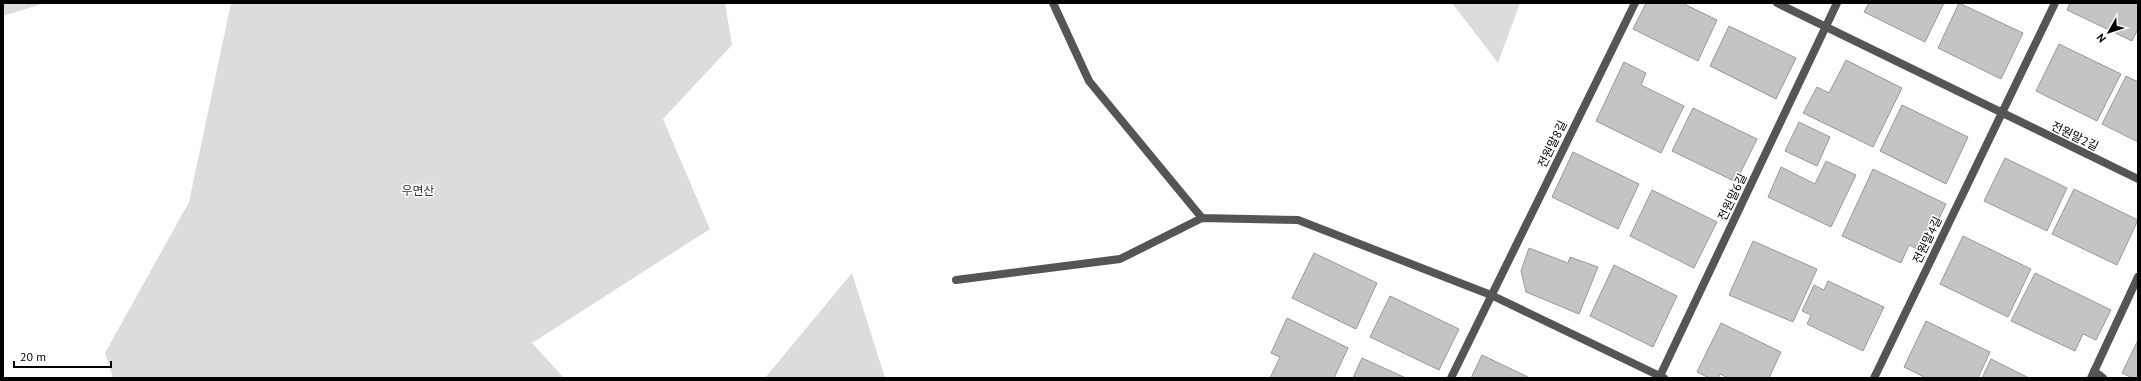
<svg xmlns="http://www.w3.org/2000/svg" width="2141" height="381" font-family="'PT Sans','Noto Sans KR',sans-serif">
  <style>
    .green { fill: #dcdcdc }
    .building { fill: #c4c4c4; stroke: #999 }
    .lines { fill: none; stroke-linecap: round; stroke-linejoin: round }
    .street { stroke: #555; stroke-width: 8 }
    .labels { text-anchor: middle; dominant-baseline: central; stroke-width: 3; stroke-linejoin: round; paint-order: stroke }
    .street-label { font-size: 12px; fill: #000; stroke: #fff }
    .park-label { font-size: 12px; fill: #333; stroke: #fff }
  </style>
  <rect width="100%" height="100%" fill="#fff"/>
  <!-- green -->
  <path class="green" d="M3,3H45L3,16Z
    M231,3H725L732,45L663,119L710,229L532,343L564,378H113L105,353L189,202Z
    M1452,3H1520L1498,63Z
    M852,273L885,378H765Z"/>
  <!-- building -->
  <path class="building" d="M1646,3H1682L1717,20L1698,61L1633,29Z
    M1869,3H1944L1925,42L1864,12Z
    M1959,3L2023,33L2001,79L1938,48Z
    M2070,3H2138V29L2132,41L2067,10Z
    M1729,26L1796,58L1776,99L1710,66Z
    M2059,44L2121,74L2097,121L2036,91Z
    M1846,60L1902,88L1873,147L1803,113L1817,87L1829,93Z
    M1624,62L1646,73L1641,85L1684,106L1661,153L1596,121Z
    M2126,76L2138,82V142L2102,124Z
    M1902,105L1968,137L1946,184L1880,151Z
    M1693,108L1757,139L1736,182L1672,151Z
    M1799,122L1830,137L1817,166L1785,151Z
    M1573,152L1639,184L1618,229L1552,197Z
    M2005,158L2067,188L2047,231L1984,201Z
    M1826,161L1856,175L1831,227L1768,197L1781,167L1815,184Z
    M1873,169L1946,204L1923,252L1909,245L1901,263L1842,236Z
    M2074,189L2138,220L2117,265L2052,234Z
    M1652,190L1717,222L1694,268L1630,236Z
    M1963,236L2031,269L2008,317L1940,284Z
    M1753,241L1817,269L1793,322L1729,295Z
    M1529,248L1568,263L1570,257L1598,267L1579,314L1526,292L1521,271Z
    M1314,253L1377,283L1356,329L1292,298Z
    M1614,265L1677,296L1653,347L1590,316Z
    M2035,273L2111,310L2096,340L2083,334L2075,351L2011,321Z
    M1828,281L1884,307L1863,351L1807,324L1811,315L1802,311L1814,285L1824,290Z
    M1390,296L1459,329L1439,370L1370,337Z
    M1287,318L1348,348L1334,378H1270L1280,357L1271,353Z
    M1926,321L1990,352L1978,378H1926L1904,367Z
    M1721,323L1781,352L1769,378H1728L1720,374L1718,378H1709L1697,372Z
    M2138,340V378H2132L2122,373Z
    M1482,355L1530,378H1471Z
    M1362,358L1406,378H1353Z
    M1991,359L2029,378H1982Z"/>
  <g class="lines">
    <!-- street -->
    <path class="street" d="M1053,3L1089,81L1202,218L1298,220L1491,295L1664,378
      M1777,3L2138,179
      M956,280L1120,259L1202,218
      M2094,371L2103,378
      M1451,378L1635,3
      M1659,378L1837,3
      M1874,378L2055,3
      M2091,378L2138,277"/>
  </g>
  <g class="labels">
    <!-- street labels -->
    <g class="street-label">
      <text transform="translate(2075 136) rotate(26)">전원말2길</text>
      <text transform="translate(1552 144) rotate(-64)">전원말8길</text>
      <text transform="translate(1732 197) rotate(-65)">전원말6길</text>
      <text transform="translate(1927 240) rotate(-64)">전원말4길</text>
    </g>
    <!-- park labels -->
    <g class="park-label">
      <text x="418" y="190">우면산</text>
    </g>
  </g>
  <!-- border -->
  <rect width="2141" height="381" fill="none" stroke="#000000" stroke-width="8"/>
  <!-- north arrow -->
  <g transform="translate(2109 32) rotate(231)" stroke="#ffffff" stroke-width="3" paint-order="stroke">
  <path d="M0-3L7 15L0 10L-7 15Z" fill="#000000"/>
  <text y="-6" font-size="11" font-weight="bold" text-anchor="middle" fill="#000000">N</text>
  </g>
  <!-- scale -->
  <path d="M14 361v6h97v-6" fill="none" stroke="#000000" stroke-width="2"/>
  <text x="20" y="361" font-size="12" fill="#000000" stroke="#ffffff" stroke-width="3" paint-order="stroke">20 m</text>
</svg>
